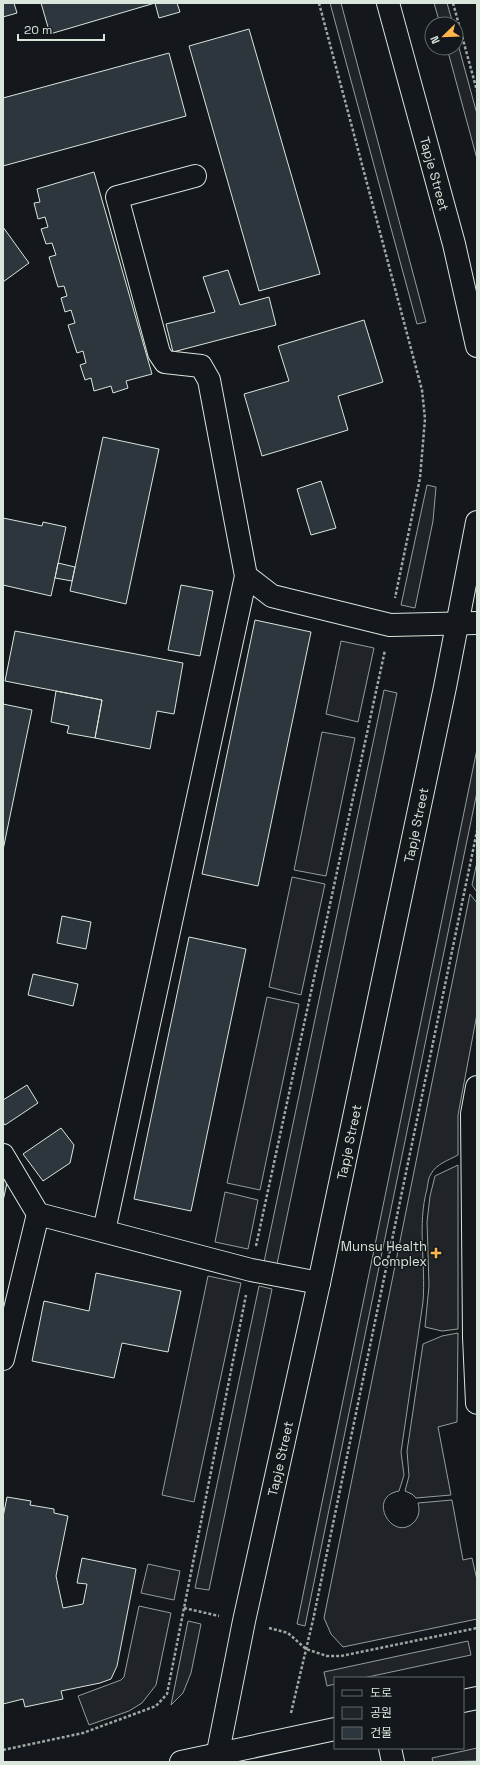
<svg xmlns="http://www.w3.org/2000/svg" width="480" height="1765" font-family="'Space Grotesk','Noto Sans KR',sans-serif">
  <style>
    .green { fill: #202428; stroke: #939e99 }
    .building { fill: #2c363c; stroke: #d8e6dc }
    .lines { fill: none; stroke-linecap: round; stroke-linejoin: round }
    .minor-casing { stroke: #d8e6dc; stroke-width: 24 }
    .major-casing { stroke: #d8e6dc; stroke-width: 24 }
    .path { stroke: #9da8a2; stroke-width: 2.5; stroke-dasharray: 3 2; stroke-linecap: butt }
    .minor { stroke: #14181c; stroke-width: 22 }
    .major { stroke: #14181c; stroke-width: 22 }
    .poi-dot { fill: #ffb74d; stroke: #14181c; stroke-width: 1.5 }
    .labels { text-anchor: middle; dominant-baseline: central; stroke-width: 3; stroke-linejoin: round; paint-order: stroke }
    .street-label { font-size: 13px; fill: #d8e6dc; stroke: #14181c }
    .poi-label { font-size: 13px; fill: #d8e6dc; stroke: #14181c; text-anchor: end }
  </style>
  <rect width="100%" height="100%" fill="#14181c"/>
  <!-- green -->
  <path class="green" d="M330,3H341L426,322L417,324Z
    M434,3H447L453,24H440Z
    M456,37L477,114V159L447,48H456Z
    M427,485L436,487L433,521L415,608L401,605Z
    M341,641L374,648L358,722L326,714Z
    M384,690L397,693L277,1264L264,1262Z
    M322,732L355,738L326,876L294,870Z
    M477,749V792L305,1626L297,1624Z
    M477,862V892L472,885Z
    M292,877L325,884L301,995L269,987Z
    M470,894L477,903V1014L458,1115V1155C449,1160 436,1164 431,1174C428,1178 428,1184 427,1189C417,1225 426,1264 423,1302L401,1452L404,1475L399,1491C365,1497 394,1545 415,1521C419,1516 420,1510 418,1503L452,1500L463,1560L472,1558L477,1580V1619L343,1647L331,1634L324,1618Z
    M267,997L299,1004L260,1190L227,1183Z
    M458,1165V1329L442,1331L425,1327L429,1286L427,1222L430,1196L435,1176Z
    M225,1192L258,1200L248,1249L215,1242Z
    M208,1276L241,1283L194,1502L162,1495Z
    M259,1286L272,1289L209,1590L195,1588Z
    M458,1333L457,1422L438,1427L451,1495L416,1498L412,1494L405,1491L409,1476L407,1451L423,1344L442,1336Z
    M148,1564L180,1571L174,1600L141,1593Z
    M139,1606L171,1613L156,1685L142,1703L129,1711L89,1725L78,1696L121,1680L124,1677Z
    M188,1621L201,1624L191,1673L183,1693L171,1705Z
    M468,1641L471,1655L363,1678H335V1684L327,1686L324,1672Z
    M477,1748V1761L433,1762L432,1758Z"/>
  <!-- building -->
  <path class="building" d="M3,3H14L17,13L3,17Z
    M41,3H177L180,12L159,18L155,3L50,34Z
    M249,29L320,274L259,291L189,46Z
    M169,53L186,116L3,166V98Z
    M94,172L152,374L126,381L128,388L113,393L111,386L94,391L91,378L85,380L80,365L86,363L83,351L77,353L68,325L75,323L71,310L65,312L61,298L67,296L64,286L58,287L49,257L56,255L52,243L46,244L41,229L48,227L45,217L38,219L34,203L40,202L37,189Z
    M3,227L29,263L3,282Z
    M228,270L240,305L269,297L276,325L173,352L166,324L215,312L203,277Z
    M364,320L383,382L338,396L348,430L262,456L244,394L289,381L278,346Z
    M103,437L159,449L126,604L70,591Z
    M321,481L336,528L311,535L297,489Z
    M3,518L42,526L43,522L66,527L51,596L3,585Z
    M58,563L75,567L72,581L55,578Z
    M181,585L213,591L200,656L168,650Z
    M255,620L311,632L258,886L202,874Z
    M15,631L183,663L174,714L157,711L150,749L95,738L102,700L5,681Z
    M56,691L102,700L95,738L67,733L69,726L51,722Z
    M3,704L32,710L3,850Z
    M62,916L91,922L86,949L57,943Z
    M189,937L246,949L191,1211L134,1199Z
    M33,974L78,984L73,1006L28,995Z
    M27,1085L38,1103L5,1125L3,1122V1100Z
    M61,1128L74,1145L70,1163L43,1181L23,1154Z
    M3,1170L9,1174L3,1201Z
    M96,1273L181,1291L168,1352L122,1343L114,1378L32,1361L44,1301L89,1311Z
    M7,1497L31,1501L30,1505L54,1509V1513L68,1516L56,1576L63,1608L83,1604L87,1584L77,1583L82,1558L136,1569L117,1666L111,1679L100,1683L61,1691L63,1699L25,1707L23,1699L3,1704V1517Z"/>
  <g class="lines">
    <defs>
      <path id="minor" d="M195,176L117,197L159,353L165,362L201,366L209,380L246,576L272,596L390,625L477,623
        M477,1087L472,1114L474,1337L477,1403
        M3,1155L38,1214L251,1270L319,1283
        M104,1231L246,576
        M3,1359L38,1214
        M390,1748L393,1762"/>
      <g id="major">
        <path id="s1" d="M388,3L454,244L477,346"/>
        <path d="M463,1701L477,1698"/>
        <path d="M181,1762L335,1729"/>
        <path id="s2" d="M216,1762L244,1621L319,1283L445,687L477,522"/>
      </g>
    </defs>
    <!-- minor casing -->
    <use href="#minor" class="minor-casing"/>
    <!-- major casing -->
    <use href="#major" class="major-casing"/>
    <!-- path -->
    <path class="path" d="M319,3L422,390L425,419L420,478L395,598
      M453,3L477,91
      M256,1246L385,650
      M184,1608L219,1616
      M269,1628L288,1633L306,1649L327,1656H341L477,1628
      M291,1713L313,1620L477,831
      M3,1750L83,1733L156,1706L167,1694L246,1295"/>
    <!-- minor -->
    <use href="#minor" class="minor"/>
    <!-- major -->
    <use href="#major" class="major"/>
  </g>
  <!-- markers -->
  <path class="poi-dot" d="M434 1247h4v4h4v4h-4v4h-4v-4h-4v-4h4z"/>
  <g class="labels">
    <!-- street labels -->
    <g class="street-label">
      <text stroke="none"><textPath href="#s1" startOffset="177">Tapje Street</textPath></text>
      <text stroke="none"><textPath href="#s2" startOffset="958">Tapje Street</textPath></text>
      <text stroke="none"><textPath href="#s2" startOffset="634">Tapje Street</textPath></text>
      <text stroke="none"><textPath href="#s2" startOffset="310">Tapje Street</textPath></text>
    </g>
    <!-- poi labels -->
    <g class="poi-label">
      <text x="427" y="1246">Munsu Health<tspan x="427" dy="15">Complex</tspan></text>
    </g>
  </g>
  <!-- border -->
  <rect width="480" height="1765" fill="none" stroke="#d8e6dc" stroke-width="8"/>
  <!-- legend -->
  <rect x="334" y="1677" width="130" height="72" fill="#14181c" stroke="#626a69"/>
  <rect x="342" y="1690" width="20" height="6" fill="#14181c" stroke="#626a69"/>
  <text x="370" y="1697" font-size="12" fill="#d8e6dc">도로</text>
  <rect x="342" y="1707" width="20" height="12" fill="#202428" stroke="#626a69"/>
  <text x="370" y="1717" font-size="12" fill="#d8e6dc">공원</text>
  <rect x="342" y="1727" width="20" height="12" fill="#2c363c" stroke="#626a69"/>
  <text x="370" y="1737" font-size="12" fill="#d8e6dc">건물</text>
  <!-- north arrow -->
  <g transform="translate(444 36) rotate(247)"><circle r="19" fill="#14181c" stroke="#626a69"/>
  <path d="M0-3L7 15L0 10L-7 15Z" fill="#ffb74d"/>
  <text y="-6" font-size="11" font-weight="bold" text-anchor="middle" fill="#d8e6dc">N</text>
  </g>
  <!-- scale -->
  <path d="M18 34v6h86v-6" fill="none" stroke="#d8e6dc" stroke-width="2"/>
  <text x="24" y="34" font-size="12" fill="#d8e6dc" stroke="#14181c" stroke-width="3" paint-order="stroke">20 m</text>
</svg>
